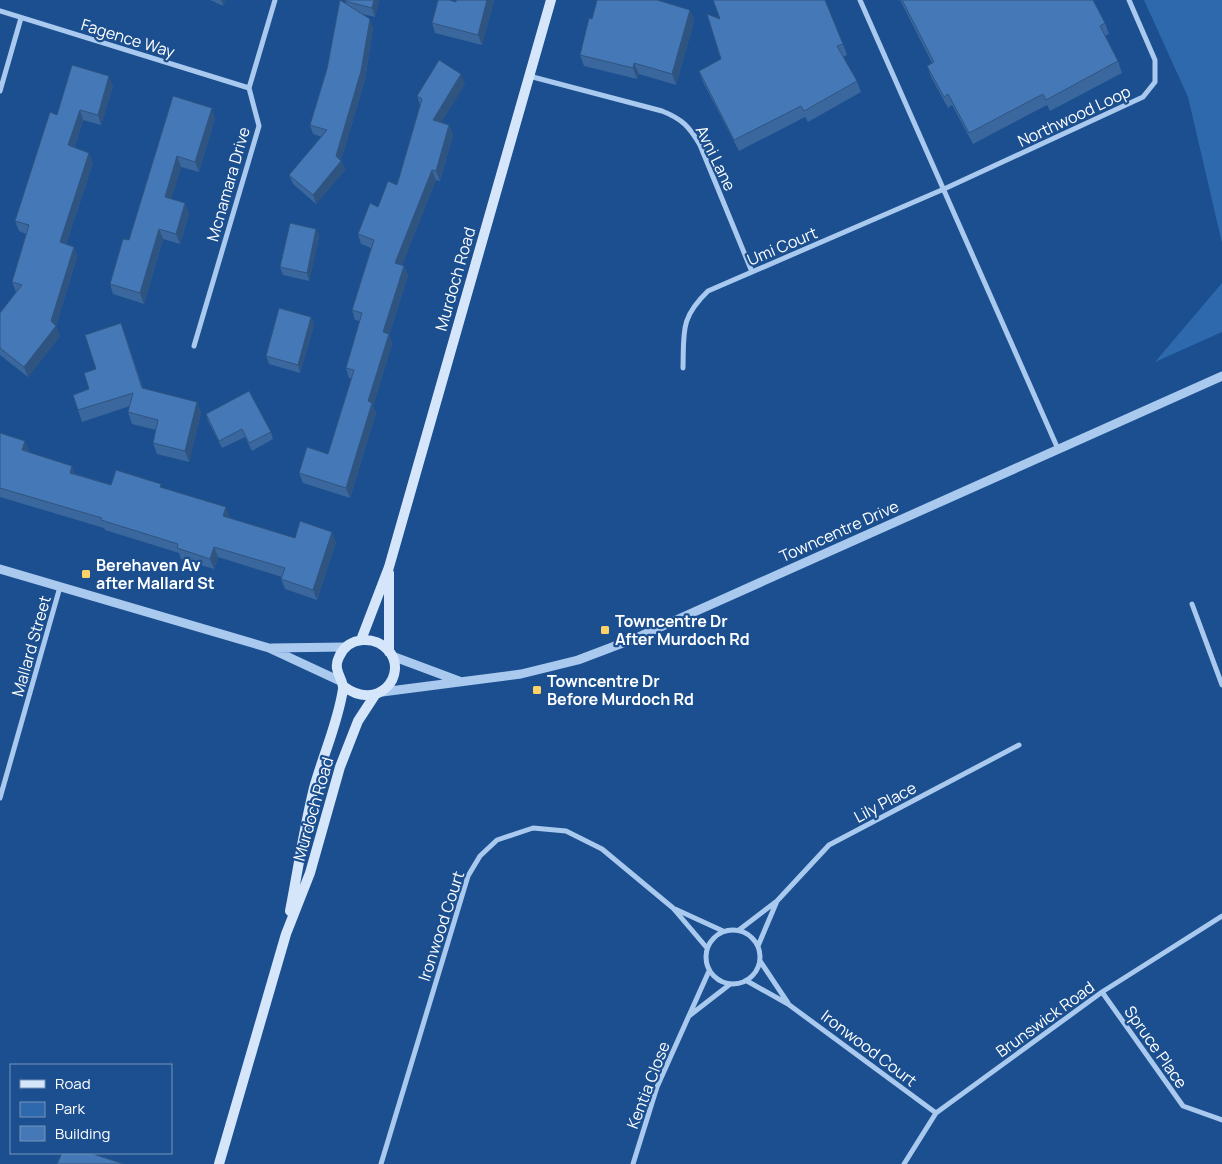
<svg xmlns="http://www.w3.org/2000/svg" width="1222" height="1164" font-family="Manrope,sans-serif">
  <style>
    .green { fill: #2e69ad }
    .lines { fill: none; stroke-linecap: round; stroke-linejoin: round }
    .minor { stroke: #a9c9ee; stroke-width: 5 }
    .tertiary { stroke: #a9c9ee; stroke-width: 9 }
    .secondary { stroke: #d6e6fa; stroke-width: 10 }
    .wall { fill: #3a679d }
    .shaded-wall { fill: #305480 }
    .building { fill: #4478b7; stroke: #305480 }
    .poi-dot { fill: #ffd166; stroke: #1b4f8f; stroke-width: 2 }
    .labels { text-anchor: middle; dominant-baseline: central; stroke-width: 4.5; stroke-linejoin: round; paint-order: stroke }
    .street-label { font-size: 16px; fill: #fff; stroke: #1b4f8f }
    .poi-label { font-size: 16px; font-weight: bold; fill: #fff; stroke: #1b4f8f; text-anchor: start }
  </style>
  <rect width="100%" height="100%" fill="#1b4f8f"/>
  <!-- green -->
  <path class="green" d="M1144,0H1222V243L1188,97Z
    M1222,283V332L1155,362Z"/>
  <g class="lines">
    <!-- minor -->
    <path class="minor" d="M860,0L1058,449
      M0,11L249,88
      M529,76L662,111C682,119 689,126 700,145L752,272
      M0,91L21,18
      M194,346L259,126L249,88L275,0
      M683,368C684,331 680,318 708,291L944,189L1143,97L1155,82V60L1129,0
      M1192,604L1222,685
      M0,798L60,587
      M675,909L723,931
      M706 957a27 27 0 1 1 54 0a27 27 0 1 1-54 0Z
      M739,930L777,901L829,845L1019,745
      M758,946L777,901
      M760,961L788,1003
      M747,981L788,1004L936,1113
      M1102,992L1183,1106L1222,1120
      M689,1016L729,985
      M381,1164L468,876L480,856L497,840L533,828L566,831L602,849L673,908L707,948
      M633,1164L657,1087L709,971
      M904,1164L936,1113L1102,992L1222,916"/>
    <!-- tertiary -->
    <path class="tertiary" d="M0,569L269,648L340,681
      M272,648L345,647
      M392,656L459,681
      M382,692L521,674L578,660L636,638L1222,376"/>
    <!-- secondary -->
    <path class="secondary" d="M361,640L389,567L551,0
      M389,652V573
      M290,911C298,870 304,828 314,788C323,755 338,723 343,689C344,679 332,671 339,657C348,636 375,635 389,651C408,674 379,713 343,686
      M219,1164L286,934L310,873L340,767L358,721L375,695"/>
  </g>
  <!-- wall -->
  <path class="wall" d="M210,0H226L223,6Z
    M345,0H379L375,17L362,14L373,28L365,80L341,160L345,170L316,204L293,184L289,175L322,137L313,134L310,125L346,4Z
    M456,0H494L482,45L435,33L432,23L456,2Z
    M900,0H1093L1105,23L1109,34L1105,36L1118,61L1122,73L1050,111L1047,105L973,144L952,105L948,108L931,77L927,66L932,63Z
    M659,1L690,10L694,21L676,85L639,74L637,79L584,66L580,55L592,19Z
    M720,18L843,44L847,55L843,57L857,81L861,92L808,122L805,117L739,151L703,82L699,71L721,59Z
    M465,84L441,122L449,125L453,135L440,181L436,180L402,265L404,266L408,276L389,335L392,344L373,406L376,413L350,498L303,483L299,473L328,454L352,379L349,378L346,368L360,321L355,320L352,310L371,248L361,244L358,234L378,207L397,185L420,105L417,96Z
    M113,86L101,125L83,120L74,148L89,153L93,163L66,244L74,247L77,257L56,326L60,336L28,377L0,355V313L16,292L12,282L26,234L19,231L15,221L57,115Z
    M173,96L215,118L199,172L181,167L171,199L185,203L189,214L180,244L163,239L144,304L113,294L110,284L129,240Z
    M316,229L319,236L309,281L283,275L280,267Z
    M311,317L314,325L300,373L269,364L266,356Z
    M121,323L143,388L197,402L201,413L189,462L157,454L153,443L156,430L132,424L128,412L130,406L82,422L78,410L89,389L96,369Z
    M206,414L271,432L273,439L252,451L245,437L222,448L208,421Z
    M0,433L25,441L29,451L28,452L76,474L111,485L162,488L230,518L295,538L336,542L317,600L285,589L281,579L282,577L218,557L214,569L181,559L179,553L105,530L104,528L0,497Z"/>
  <!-- shaded-wall -->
  <path class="shaded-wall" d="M221,0H226L223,6Z
    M374,0H379L375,17L372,8Z
    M487,0H494L482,45L478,35Z
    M690,10L694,21L676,85L672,74Z
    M370,19L373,28L365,80L340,163L341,161L345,170L316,204L313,195L336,156Z
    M634,63L639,74L637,79L633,68Z
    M461,74L465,84L437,130L433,120Z
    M109,76L113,86L101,125L98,115Z
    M212,108L215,118L199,172L195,162Z
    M80,110L83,120L71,156L68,145Z
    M449,125L453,135L440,181L436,171Z
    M89,153L93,163L63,253L60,242Z
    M177,156L181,167L169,208L165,197Z
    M432,170L436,180L399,273L395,263Z
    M185,203L189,214L180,244L176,234Z
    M159,229L163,239L144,304L140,293Z
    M316,229L319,236L309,281L307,273Z
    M74,247L77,257L56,326L60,336L28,377L24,367L51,321Z
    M404,266L408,276L389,335L392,344L373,406L376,413L350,498L346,488L368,401L383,332Z
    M311,317L314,325L300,373L298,365Z
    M197,402L201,413L189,462L185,451Z
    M25,441L29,451L26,460L22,450Z
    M72,466L76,476L70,473Z
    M226,507L230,517L227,526L223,516Z
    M332,532L336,542L317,600L313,590Z
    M214,547L218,557L214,569L210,559Z"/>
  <!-- building -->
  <path class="building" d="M340,0L370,19L361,71L336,156L341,161L313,195L289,175L327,130L310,125L327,69Z
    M345,0H374L372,8L345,1Z
    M438,0H449L456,2V0H487L478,35L432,23Z
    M597,0H657L690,10L672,74L634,63L633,68L580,55L589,18L592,19Z
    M713,0H825L843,44L837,46L857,81L804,111L801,106L734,140L699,71L721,59L707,14L720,19Z
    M902,0H1093L1105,23L1100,26L1118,61L1046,100L1043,94L969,133L948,94L944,97L927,66L934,62Z
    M439,60L461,74L433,120L449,125L436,171L432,170L395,263L404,266L383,332L389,334L368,401L372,403L346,488L299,473L307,447L328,454L354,370L346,368L362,313L352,310L374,240L358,234L370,203L378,207L388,181L397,185L422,99L417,96Z
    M72,65L109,76L98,115L80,110L68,145L89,153L60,242L74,247L51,321L56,326L24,367L0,348V313L22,285L12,282L29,225L15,221L50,112L57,115Z
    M173,96L212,108L195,162L177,156L165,197L185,203L176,234L159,229L140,293L110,284L123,239L129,240Z
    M290,223L316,229L307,273L280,267Z
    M279,308L311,317L298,365L266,356Z
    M121,323L142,388L197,402L185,451L153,443L158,420L128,412L133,393L78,410L73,395L89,389L84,373L96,369L85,335Z
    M249,391L271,432L249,443L242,429L219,441L206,414Z
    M0,433L25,441L22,450L72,466L70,473L111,485L116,470L161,484L160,487L226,507L223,516L295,538L300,521L332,532L313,590L281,579L285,568L214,547L210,559L177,548L178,544L101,520L102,518L0,488Z
    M62,1153H90L124,1164H57Z"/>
  <!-- markers -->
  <g class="poi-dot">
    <rect x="81" y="569" width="10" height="10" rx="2.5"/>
    <rect x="600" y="625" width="10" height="10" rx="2.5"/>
    <rect x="532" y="685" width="10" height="10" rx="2.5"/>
  </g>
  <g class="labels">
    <!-- street labels -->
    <g class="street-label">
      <text transform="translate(128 38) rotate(17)">Fagence Way</text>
      <text transform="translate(1074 116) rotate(-25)">Northwood Loop</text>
      <text transform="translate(716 158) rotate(64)">Avni Lane</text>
      <text transform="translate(228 184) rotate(-74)">Mcnamara Drive</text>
      <text transform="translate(782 246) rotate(-23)">Umi Court</text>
      <text transform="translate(455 279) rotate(-74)">Murdoch Road</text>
      <text transform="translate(839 531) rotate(-24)">Towncentre Drive</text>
      <text transform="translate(31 646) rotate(-74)">Mallard Street</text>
      <text transform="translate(885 802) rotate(-28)">Lily Place</text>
      <text transform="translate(313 809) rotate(-74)">Murdoch Road</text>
      <text transform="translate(441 926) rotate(-72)">Ironwood Court</text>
      <text transform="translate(1045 1019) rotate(-36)">Brunswick Road</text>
      <text transform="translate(1156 1047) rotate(55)">Spruce Place</text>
      <text transform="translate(869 1048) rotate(37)">Ironwood Court</text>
      <text transform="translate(648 1085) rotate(-69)">Kentia Close</text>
    </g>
    <!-- poi labels -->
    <g class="poi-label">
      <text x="96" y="565">Berehaven Av<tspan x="96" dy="18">after Mallard St</tspan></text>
      <text x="615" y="621">Towncentre Dr<tspan x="615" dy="18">After Murdoch Rd</tspan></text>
      <text x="547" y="681">Towncentre Dr<tspan x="547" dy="18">Before Murdoch Rd</tspan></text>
    </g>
  </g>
  <!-- legend -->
  <rect x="10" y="1064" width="162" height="90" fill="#1b4f8f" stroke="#7695bc"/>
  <rect x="20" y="1080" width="25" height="8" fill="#d6e6fa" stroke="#7695bc"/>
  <text x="55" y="1089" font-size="15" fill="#ffffff">Road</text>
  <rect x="20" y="1102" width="25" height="15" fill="#2e69ad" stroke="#7695bc"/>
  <text x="55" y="1114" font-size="15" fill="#ffffff">Park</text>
  <rect x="20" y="1126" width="25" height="15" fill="#4478b7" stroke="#7695bc"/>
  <text x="55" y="1139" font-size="15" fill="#ffffff">Building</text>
</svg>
